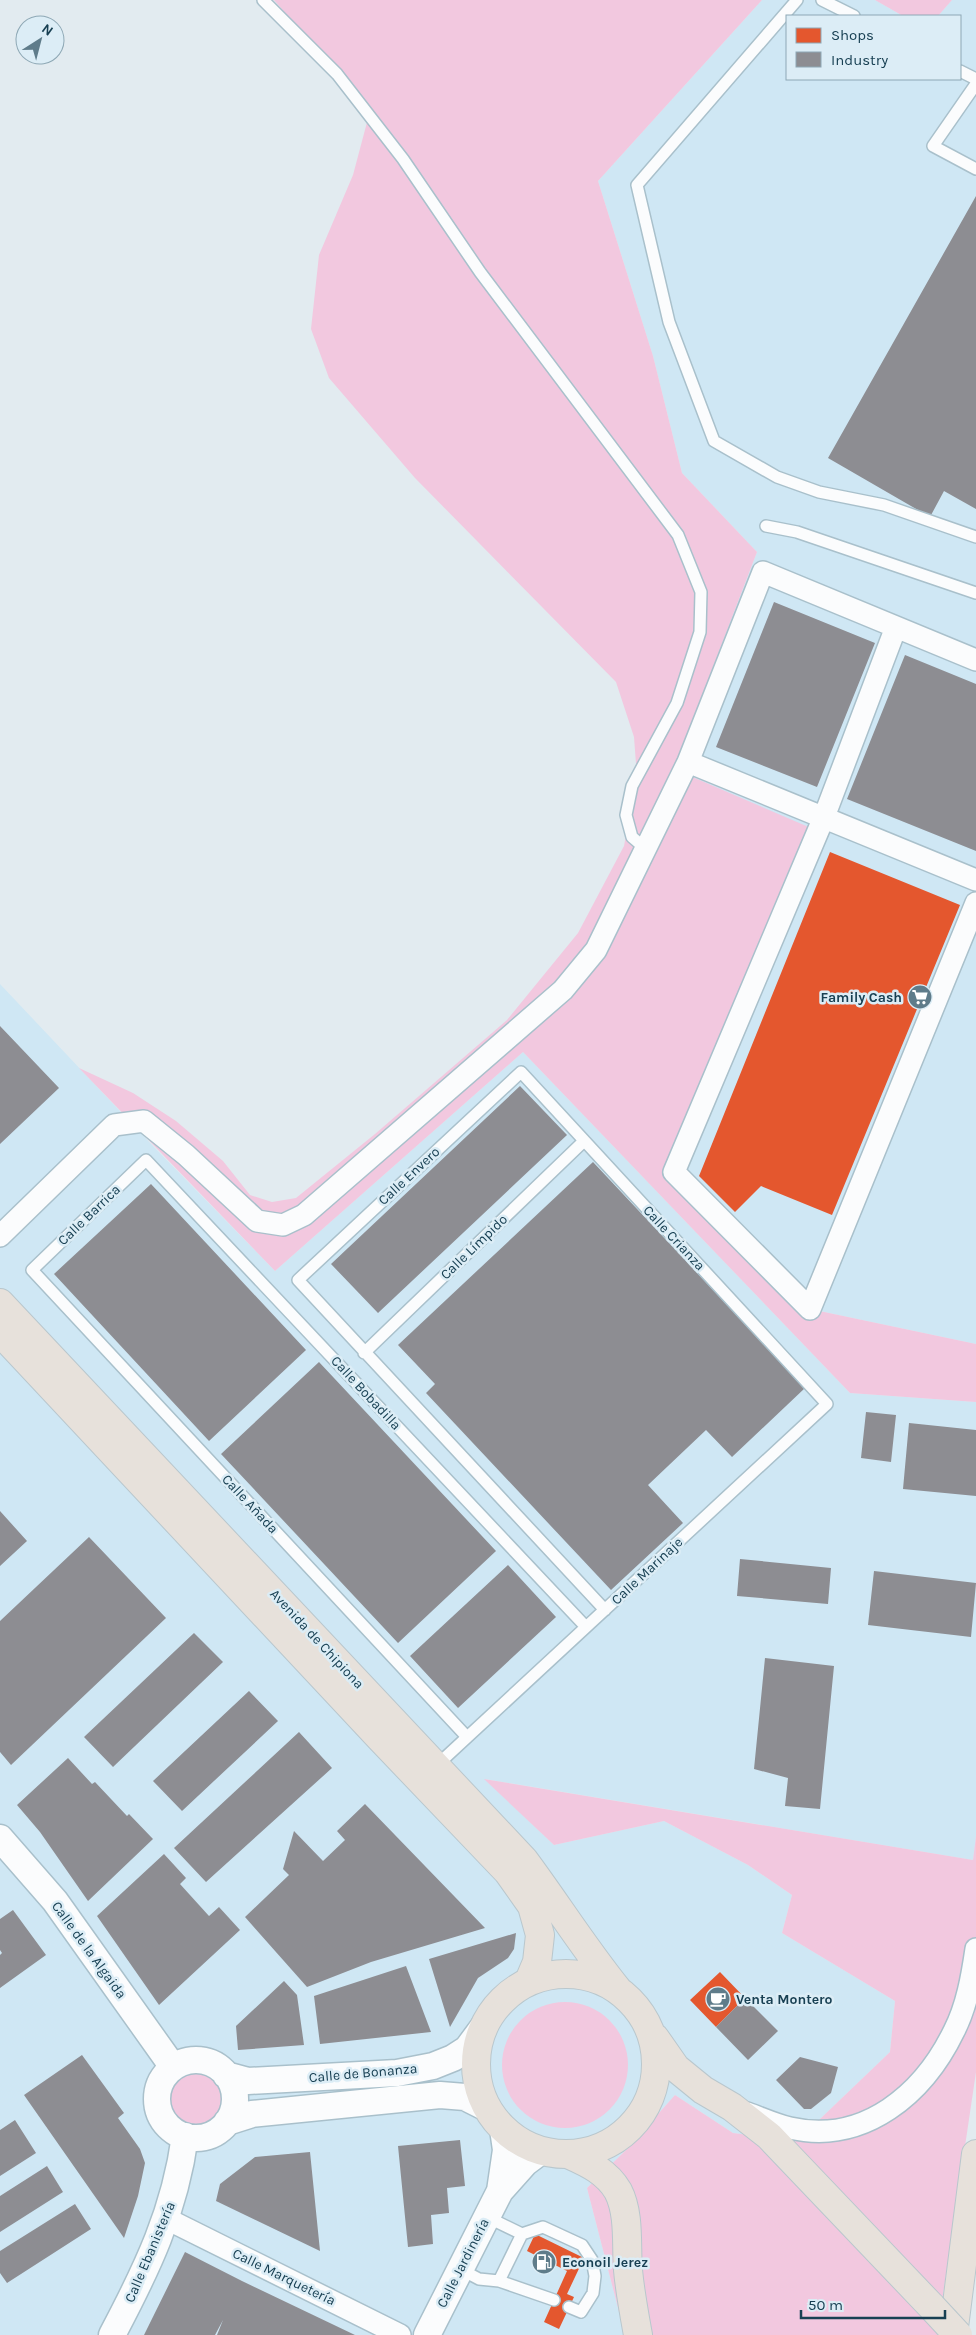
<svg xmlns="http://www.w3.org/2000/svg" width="976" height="2335" font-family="Karla,sans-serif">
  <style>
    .built { fill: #cfe7f4 }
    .green { fill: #f2c8df }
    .shops { fill: #e4572e }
    .industry { fill: #8d8d92 }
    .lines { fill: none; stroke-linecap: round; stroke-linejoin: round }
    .service-casing { stroke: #a9c0cb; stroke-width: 14 }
    .minor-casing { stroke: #a9c0cb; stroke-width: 24 }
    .tertiary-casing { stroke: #a9c0cb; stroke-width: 29 }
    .primary-casing { stroke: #b9c7cd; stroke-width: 30 }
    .service { stroke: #fbfcfd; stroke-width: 11 }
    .minor { stroke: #fbfcfd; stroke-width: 21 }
    .tertiary { stroke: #fbfcfd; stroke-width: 26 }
    .primary { stroke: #e7e1db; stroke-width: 28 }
    .primary-bridge-casing { stroke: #b9c7cd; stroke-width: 30; stroke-linecap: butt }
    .primary-bridge { stroke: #e7e1db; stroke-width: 28 }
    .labels { text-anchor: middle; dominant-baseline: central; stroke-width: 5; stroke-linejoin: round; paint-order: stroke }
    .poi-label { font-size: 14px; font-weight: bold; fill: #184053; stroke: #dcedf6; text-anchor: start }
    .street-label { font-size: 14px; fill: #184053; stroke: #dcedf6 }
  </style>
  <rect width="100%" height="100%" fill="#e2ebf0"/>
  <!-- built -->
  <path class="built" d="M762,0H875L903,16H787V79H960V16H938L952,0H976V1344L810,1309L674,1172L818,832L673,769L757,552L682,473L653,356L598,181Z
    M0,984L153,1146L275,1271L523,1052L850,1393L976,1402V1836L973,1860L485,1779L554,1845L664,1821L748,1865L792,1895L782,1933L895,2001L890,2052L797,2141L733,2133L675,2095L626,2150L587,2188L625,2335H0Z"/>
  <!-- green -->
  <path class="green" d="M274,0H762L598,181L653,356L682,473L757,552L674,769L818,831L674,1172L810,1309L976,1344V1402L850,1393L523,1052L275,1271L79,1068L133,1093L176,1121L223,1161L250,1195L272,1202L296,1198L375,1134L507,1020L578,933L624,846L637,777L634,737L616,682L415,478L329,378L311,329L319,255L353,175L370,111Z
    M875,0H952L938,16H903Z
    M484,1779L973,1860L976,1836V2072L937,2335H625L587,2188L626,2150L675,2095L733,2133L797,2141L890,2052L895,2001L782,1933L792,1895L748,1865L664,1821L554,1845Z
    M502 2065a63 63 0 1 1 126 0a63 63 0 1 1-126 0Z
    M166 2099a30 30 0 1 1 60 0a30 30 0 1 1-60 0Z"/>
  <!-- shops -->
  <path class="shops" d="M830,852L960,905L832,1215L761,1186L735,1212L699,1176Z
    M720,1972L745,1998L716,2027L690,2000Z
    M535,2234L584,2258L567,2294L574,2297L559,2329L544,2322L567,2271L527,2251Z"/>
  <!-- industry -->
  <path class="industry" d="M976,196V509L944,491L930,517L828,458Z
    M774,602L875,643L817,787L716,747Z
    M905,655L976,684V851L847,799Z
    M0,1026L59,1088L0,1144Z
    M520,1086L567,1135L378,1313L331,1264Z
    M593,1162L805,1388L732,1457L706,1430L648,1485L683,1523L611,1590L426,1393L435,1384L398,1345Z
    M151,1184L306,1350L209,1441L54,1274Z
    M319,1362L496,1551L398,1643L221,1454Z
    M866,1412L896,1415L891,1462L861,1458Z
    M909,1423L976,1430V1496L903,1489Z
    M0,1511L27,1541L0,1566Z
    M89,1537L166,1618L11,1765L0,1752V1621Z
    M740,1559L831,1568L828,1604L737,1596Z
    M508,1565L556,1617L458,1708L410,1656Z
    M874,1571L976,1583L971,1637L868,1625Z
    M194,1633L223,1662L113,1767L84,1737Z
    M765,1658L834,1666L820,1809L785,1806L788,1778L754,1769Z
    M249,1691L278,1721L182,1811L153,1781Z
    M299,1732L332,1768L206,1882L174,1848Z
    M68,1758L92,1784L95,1782L127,1816L129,1814L153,1839L88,1901L40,1832L17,1805Z
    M365,1804L485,1928L371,1962L307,1987L245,1917L289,1875L283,1869L294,1831L323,1861L345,1840L337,1831Z
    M164,1854L186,1878L180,1884L209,1916L219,1907L240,1930L159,2005L97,1916Z
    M13,1910L46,1955L0,1988V1955L2,1953L0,1950V1919Z
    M516,1933L514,1949L508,1958L478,1978L450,2027L429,1959Z
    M406,1966L431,2032L320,2044L314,1996Z
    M284,1981L297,1995L304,2045L238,2050L236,2026Z
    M745,1998L778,2031L748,2060L716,2027Z
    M82,2055L124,2113L118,2118L140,2149L145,2163L138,2196L124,2238L24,2095Z
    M800,2057L838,2067L831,2093L811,2109H804L776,2080Z
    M15,2120L36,2153L0,2176V2130Z
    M460,2140L465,2186L447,2188L449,2213L431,2215L433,2244L408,2247L398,2146Z
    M310,2152L320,2251L216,2201L220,2184L255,2157Z
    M47,2166L63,2192L0,2232V2196Z
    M75,2204L91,2229L7,2283L0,2273V2251Z
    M185,2252L242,2281L355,2335H217L223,2320L215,2335H144Z"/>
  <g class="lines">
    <defs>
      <path id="service" d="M263,0L337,74L403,159L480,272L678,535L701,592L700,632L677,703L632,786L626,815L632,837L646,849
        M797,0L637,185L669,322L714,441L777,477L819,492L884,505L976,537
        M822,0L854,16
        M960,71L976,79
        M976,84L933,146L976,169
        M766,526L797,532L976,593
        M364,1353L584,1141
        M467,1737L32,1270L146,1160L586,1627
        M436,1766L827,1404L521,1072L298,1280L605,1610
        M522,2234L543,2227L582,2245L592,2260L595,2276L593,2293L581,2312L569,2307
        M460,2269L479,2279L499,2281L522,2234L487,2217
        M499,2281L554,2300"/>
      <path id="minor" d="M896,627L824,817L674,1172L810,1309L976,903
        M688,762L976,880
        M0,1236L114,1125L144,1121L186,1155L257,1221L283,1225L304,1215L563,990L596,950L688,762L763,572L976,660
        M747,2113C761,2118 776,2125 790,2128C865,2145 924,2093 954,2031C967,2006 972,1976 976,1949
        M167,2219L400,2335"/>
      <path id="tertiary" d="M0,1838L55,1901L173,2067
        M157 2099a39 39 0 1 1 78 0a39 39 0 1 1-78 0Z
        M226,2075L248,2081L397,2073L433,2066L453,2058L467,2049L484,2026
        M227,2122L252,2114L440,2095L465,2097L487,2108
        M500,2191L506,2150L503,2129
        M112,2335C147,2269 175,2211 185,2136
        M427,2335L500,2191L525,2163L541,2151"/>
      <path id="primary" d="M0,1303L524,1860C556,1903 584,1948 618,1990
        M0,1332L380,1738L508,1872L532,1906L540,1935L537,1962L529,1981
        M476 2064a90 90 0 1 1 180 0a90 90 0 1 1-180 0Z
        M655,2038L676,2068L703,2090L732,2107L769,2136L932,2307
        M570,2155C588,2163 607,2172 618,2191C630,2214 626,2246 628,2270C630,2292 634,2313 638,2335
        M953,2335L976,2154"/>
    </defs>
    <!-- service casing -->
    <use href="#service" class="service-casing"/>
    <!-- minor casing -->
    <use href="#minor" class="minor-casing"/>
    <!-- tertiary casing -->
    <use href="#tertiary" class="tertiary-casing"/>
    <!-- primary casing -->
    <use href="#primary" class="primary-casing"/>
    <!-- service -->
    <use href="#service" class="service"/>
    <!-- minor -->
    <use href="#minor" class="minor"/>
    <!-- tertiary -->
    <use href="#tertiary" class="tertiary"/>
    <!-- primary -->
    <use href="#primary" class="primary"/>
    <defs>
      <path id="primary-bridge" d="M932,2307L958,2335"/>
    </defs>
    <!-- primary-bridge casing -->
    <use href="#primary-bridge" class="primary-bridge-casing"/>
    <!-- primary-bridge -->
    <use href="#primary-bridge" class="primary-bridge"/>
  </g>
  <!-- icons -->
  <defs>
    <symbol id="supermarket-disc" viewBox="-11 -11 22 22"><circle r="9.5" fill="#5f7c8a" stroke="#dcedf6"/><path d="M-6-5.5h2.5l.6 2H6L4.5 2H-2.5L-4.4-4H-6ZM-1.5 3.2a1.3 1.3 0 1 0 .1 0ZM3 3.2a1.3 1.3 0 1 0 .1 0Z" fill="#fff"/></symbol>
    <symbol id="cafe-disc" viewBox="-11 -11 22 22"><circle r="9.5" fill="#5f7c8a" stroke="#dcedf6"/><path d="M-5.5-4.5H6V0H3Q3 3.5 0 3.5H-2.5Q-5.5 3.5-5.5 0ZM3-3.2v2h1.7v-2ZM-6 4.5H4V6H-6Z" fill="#fff"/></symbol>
    <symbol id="fuel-disc" viewBox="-11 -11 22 22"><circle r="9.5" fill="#5f7c8a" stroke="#dcedf6"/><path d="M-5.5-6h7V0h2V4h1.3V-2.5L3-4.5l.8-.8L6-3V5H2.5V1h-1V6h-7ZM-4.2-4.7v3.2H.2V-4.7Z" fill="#fff"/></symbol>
  </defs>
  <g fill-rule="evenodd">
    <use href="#supermarket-disc" x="906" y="983" width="28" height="28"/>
    <use href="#cafe-disc" x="704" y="1985" width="28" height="28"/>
    <use href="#fuel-disc" x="530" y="2248" width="28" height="28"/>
  </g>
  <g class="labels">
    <!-- poi labels -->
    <g class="poi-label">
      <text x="902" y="997" text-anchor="end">Family Cash</text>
      <text x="736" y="1999">Venta Montero</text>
      <text x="562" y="2262">Econoil Jerez</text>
    </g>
    <!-- street labels -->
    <g class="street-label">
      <text transform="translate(409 1176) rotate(-43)">Calle Envero</text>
      <text transform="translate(89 1215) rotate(-44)">Calle Barrica</text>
      <text transform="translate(674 1238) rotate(47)">Calle Crianza</text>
      <text transform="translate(474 1247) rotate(-44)">Calle Límpido</text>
      <text transform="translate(366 1393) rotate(47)">Calle Bobadilla</text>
      <text transform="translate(250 1504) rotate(47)">Calle Añada</text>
      <text transform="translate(647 1571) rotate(-43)">Calle Marinaje</text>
      <text transform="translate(317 1639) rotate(47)">Avenida de Chipiona</text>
      <text transform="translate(89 1950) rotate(54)">Calle de la Algaida</text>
      <text transform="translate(363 2073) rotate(-5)">Calle de Bonanza</text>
      <text transform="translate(150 2252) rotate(-67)">Calle Ebanistería</text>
      <text transform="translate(463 2263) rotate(-63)">Calle Jardinería</text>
      <text transform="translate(284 2277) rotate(26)">Calle Marquetería</text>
    </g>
  </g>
  <!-- legend -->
  <rect x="786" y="15" width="175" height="65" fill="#dcedf6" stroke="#8ea8b5"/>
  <rect x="796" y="28" width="25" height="15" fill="#e4572e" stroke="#8ea8b5"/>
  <text x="831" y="40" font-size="15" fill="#184053">Shops</text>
  <rect x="796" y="52" width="25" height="15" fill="#8d8d92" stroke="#8ea8b5"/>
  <text x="831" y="65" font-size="15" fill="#184053">Industry</text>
  <!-- north arrow -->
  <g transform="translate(40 40) rotate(36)"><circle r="24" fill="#dcedf6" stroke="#8ea8b5"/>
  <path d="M0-4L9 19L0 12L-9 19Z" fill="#5f7c8a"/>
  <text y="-8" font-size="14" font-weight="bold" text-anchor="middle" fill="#184053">N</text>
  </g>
  <!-- scale -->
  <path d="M801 2310v8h144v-8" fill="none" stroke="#184053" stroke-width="2.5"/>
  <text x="808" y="2310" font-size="15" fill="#184053" stroke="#dcedf6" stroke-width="4" paint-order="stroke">50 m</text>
</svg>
